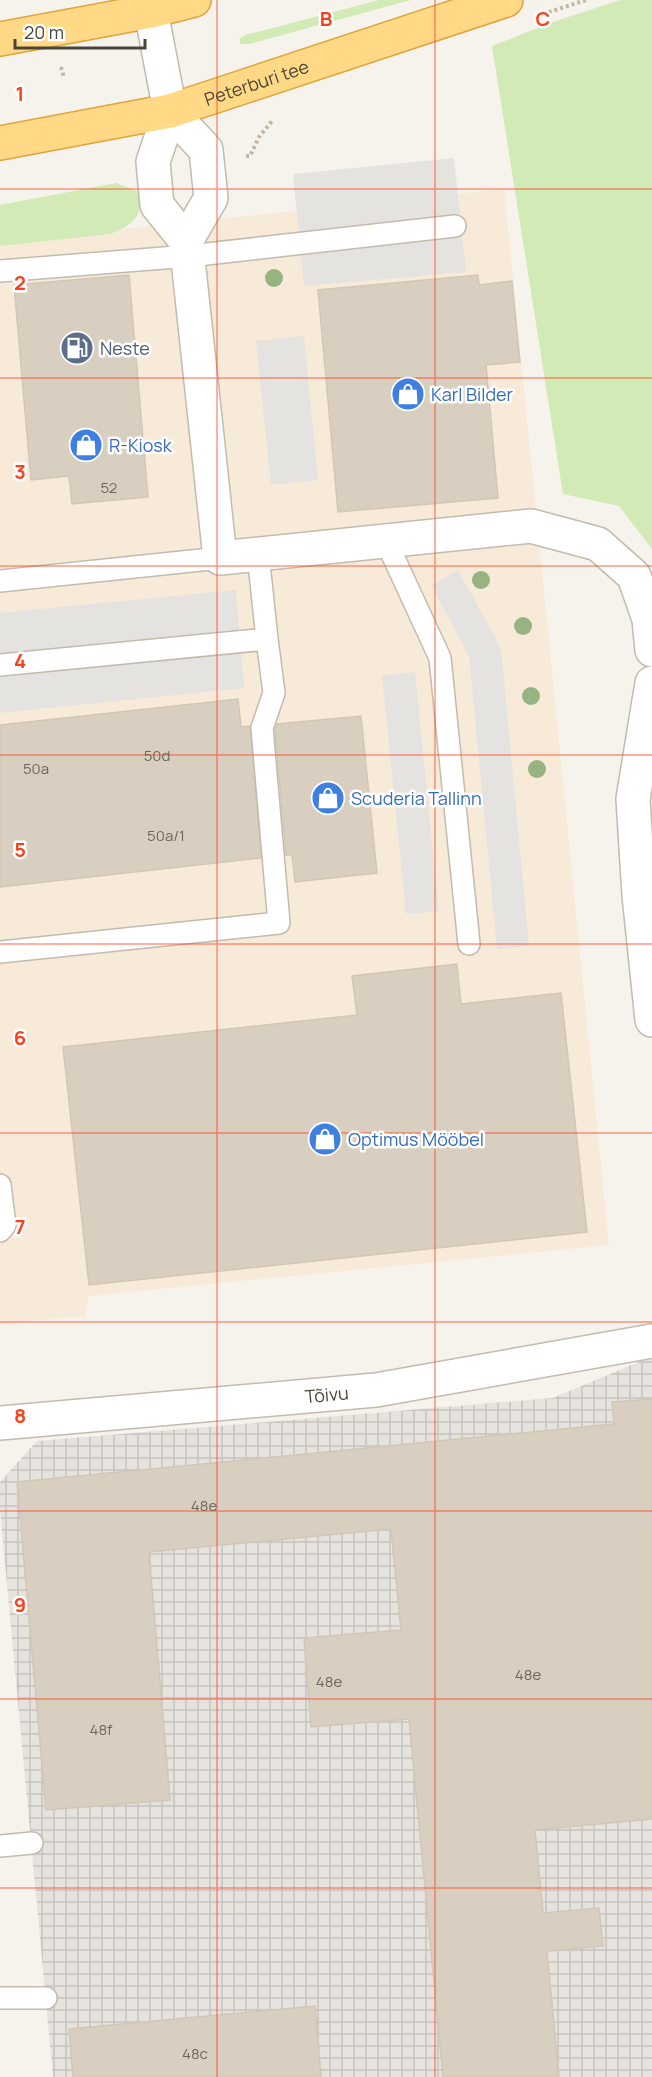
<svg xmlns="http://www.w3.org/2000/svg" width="652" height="2077" font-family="Manrope,sans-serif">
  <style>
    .commercial { fill: #f7ead8 }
    .industrial { fill: url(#industrial-grid) }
    .green { fill: #d2eab5 }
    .parking { fill: #e5e3e0 }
    .building { fill: #d8cfc1; stroke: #d3c7b4; stroke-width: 1.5 }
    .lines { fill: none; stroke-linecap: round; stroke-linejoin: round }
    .service-casing { stroke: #c2bbae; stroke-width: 24 }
    .minor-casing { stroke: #c2bbae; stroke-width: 36 }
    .trunk-casing { stroke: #e0a43c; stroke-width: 36 }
    .path { stroke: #c4b79f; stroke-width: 4; stroke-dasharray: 3 3; stroke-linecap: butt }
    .service { stroke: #fff; stroke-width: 21 }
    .minor { stroke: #fff; stroke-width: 33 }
    .trunk { stroke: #ffd985; stroke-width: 33 }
    .tree { fill: #97b381 }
    .grid { fill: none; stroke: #fc3f1d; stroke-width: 1.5; stroke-opacity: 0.55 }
    .labels { text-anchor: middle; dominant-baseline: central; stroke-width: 5; stroke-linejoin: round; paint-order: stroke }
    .number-label { font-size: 15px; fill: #6e675b }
    .street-label { font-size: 18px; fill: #4b4439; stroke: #fff }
    .service-label { font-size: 18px; fill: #4e5e75; stroke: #fff; text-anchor: start }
    .shop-label { font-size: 18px; fill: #366cbe; stroke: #fff; text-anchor: start }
    .grid-label { font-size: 20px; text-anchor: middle; font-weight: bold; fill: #fc3f1d; stroke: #fff; stroke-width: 5; stroke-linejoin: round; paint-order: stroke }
  </style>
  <defs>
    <pattern id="industrial-grid" width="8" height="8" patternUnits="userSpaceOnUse" patternTransform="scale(1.5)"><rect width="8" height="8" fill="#e6e2dd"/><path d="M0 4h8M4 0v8" fill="none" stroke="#c7c3be"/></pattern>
  </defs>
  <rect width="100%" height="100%" fill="#f6f3ec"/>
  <!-- commercial -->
  <path class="commercial" d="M504,189L609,1245L89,1296L85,1316L0,1324V242Z"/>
  <!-- industrial -->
  <path class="industrial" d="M652,1360V2077H53L0,1510V1482L37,1441L553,1398L641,1361Z"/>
  <!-- green -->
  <path class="green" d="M379,0H411L249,44H241L239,39L246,35Z
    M620,0H652V549L619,506L563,494L492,46L553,22Z
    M116,183L139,192C145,216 131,226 110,234L0,246V205Z"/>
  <!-- parking -->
  <path class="parking" d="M454,158L466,272L304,286L293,174Z
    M304,336L318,480L271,485L256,341Z
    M458,570L501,648L529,946L497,949L469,656L431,585Z
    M236,590L244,688L0,713V613Z
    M415,672L439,911L406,914L382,676Z"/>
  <!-- building -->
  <path class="building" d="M129,275L148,497L72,504L69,476L31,480L14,285Z
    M478,275L479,285L512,281L520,362L486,365L498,498L338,512L318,290Z
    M238,699L241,727L250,726L261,858L0,887V725Z
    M361,716L377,873L295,882L292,855H286L275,730L277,724Z
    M457,964L461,1004L561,993L587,1232L89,1285L63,1047L357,1015L352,976Z
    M652,1399V1819L535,1830L543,1913L599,1908L603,1946L547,1951L559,2077H443L409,1719L311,1727L304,1638L401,1630L391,1529L149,1552L170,1800L46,1810L17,1482L614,1424L612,1402Z
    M315,2006L321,2077H73L69,2029Z"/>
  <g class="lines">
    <defs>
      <path id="service" d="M0,271L189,256L455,226
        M386,541L440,658L469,944
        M0,581L220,558
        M0,665L267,639L258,554
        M0,952L279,923L262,728L274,693L267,639
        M0,1185L5,1225L0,1231
        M0,1846L32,1843
        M0,1998H46"/>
      <g id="minor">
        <path d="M152,0L151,11L170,111L153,162L157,205L186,241L220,558L531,526L598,544L634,576L649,619L652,650"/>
        <path d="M170,111L206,150L211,198L186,241"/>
        <path d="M652,683L633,799L639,895L652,1020"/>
        <path id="s1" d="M0,1423L376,1390L652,1341"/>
      </g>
      <g id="trunk">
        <path d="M0,39L151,11L194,0"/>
        <path id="s2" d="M0,143L170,111L506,0"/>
      </g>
    </defs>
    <!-- service casing -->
    <use href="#service" class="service-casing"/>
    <!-- minor casing -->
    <use href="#minor" class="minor-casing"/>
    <!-- trunk casing -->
    <use href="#trunk" class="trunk-casing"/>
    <!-- path -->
    <path class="path" d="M543,14L586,0
      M61,67L64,78
      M246,156H250L259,137L273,120"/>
    <!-- service -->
    <use href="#service" class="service"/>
    <!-- minor -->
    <use href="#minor" class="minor"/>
    <!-- trunk -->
    <use href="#trunk" class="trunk"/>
  </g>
  <!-- trees -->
  <g class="tree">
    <circle cx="274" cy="278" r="9"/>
    <circle cx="481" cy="580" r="9"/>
    <circle cx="523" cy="626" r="9"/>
    <circle cx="531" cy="696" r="9"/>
    <circle cx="537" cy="769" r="9"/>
  </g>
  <!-- grid -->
  <path class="grid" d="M217,0V2077M435,0V2077M0,189H652M0,378H652M0,566H652M0,755H652M0,944H652M0,1133H652M0,1322H652M0,1511H652M0,1699H652M0,1888H652"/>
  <!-- icons -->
  <defs>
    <symbol id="fuel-disc" viewBox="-11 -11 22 22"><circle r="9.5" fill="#5c6f8a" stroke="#fff"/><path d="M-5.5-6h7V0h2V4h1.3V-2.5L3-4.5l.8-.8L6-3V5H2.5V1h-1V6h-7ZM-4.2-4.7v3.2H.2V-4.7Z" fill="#fff"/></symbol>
    <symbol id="shop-disc" viewBox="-11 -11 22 22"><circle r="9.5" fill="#3f7fe0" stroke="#fff"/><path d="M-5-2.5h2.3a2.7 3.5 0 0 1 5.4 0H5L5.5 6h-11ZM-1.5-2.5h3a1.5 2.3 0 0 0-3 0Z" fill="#fff"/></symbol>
  </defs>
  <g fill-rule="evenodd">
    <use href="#fuel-disc" x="58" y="329" width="38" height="38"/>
    <use href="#shop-disc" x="389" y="375" width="38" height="38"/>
    <use href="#shop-disc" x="67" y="426" width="38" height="38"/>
    <use href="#shop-disc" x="309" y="779" width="38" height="38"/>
    <use href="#shop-disc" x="306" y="1120" width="38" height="38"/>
  </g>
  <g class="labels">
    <!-- number labels -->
    <g class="number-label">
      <text x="109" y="487">52</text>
      <text x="157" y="755">50d</text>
      <text x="36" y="768">50a</text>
      <text x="166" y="835">50a/1</text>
      <text x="204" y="1505">48e</text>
      <text x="528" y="1674">48e</text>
      <text x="329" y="1681">48e</text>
      <text x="101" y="1729">48f</text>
      <text x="195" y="2053">48c</text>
    </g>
    <!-- street labels -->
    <g class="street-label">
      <text stroke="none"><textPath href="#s2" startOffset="264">Peterburi tee</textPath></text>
      <text stroke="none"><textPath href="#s1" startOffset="328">Tõivu</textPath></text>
    </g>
    <!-- service labels -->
    <g class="service-label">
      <text x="100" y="348">Neste</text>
    </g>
    <!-- shop labels -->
    <g class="shop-label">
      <text x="431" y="394">Karl Bilder</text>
      <text x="109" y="445">R-Kiosk</text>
      <text x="351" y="798">Scuderia Tallinn</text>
      <text x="348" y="1139">Optimus Mööbel</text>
    </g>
  </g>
  <g class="grid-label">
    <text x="326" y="26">B</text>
    <text x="543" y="26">C</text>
    <text x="20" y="101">1</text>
    <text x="20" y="290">2</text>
    <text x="20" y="479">3</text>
    <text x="20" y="668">4</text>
    <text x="20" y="857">5</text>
    <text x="20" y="1045">6</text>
    <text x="20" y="1234">7</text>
    <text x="20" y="1423">8</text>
    <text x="20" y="1612">9</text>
  </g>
  <!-- scale -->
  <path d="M15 39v9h130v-9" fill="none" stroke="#4b4439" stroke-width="3"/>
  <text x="24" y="39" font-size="18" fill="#4b4439" stroke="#ffffff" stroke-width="4.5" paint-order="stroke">20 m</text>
</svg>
